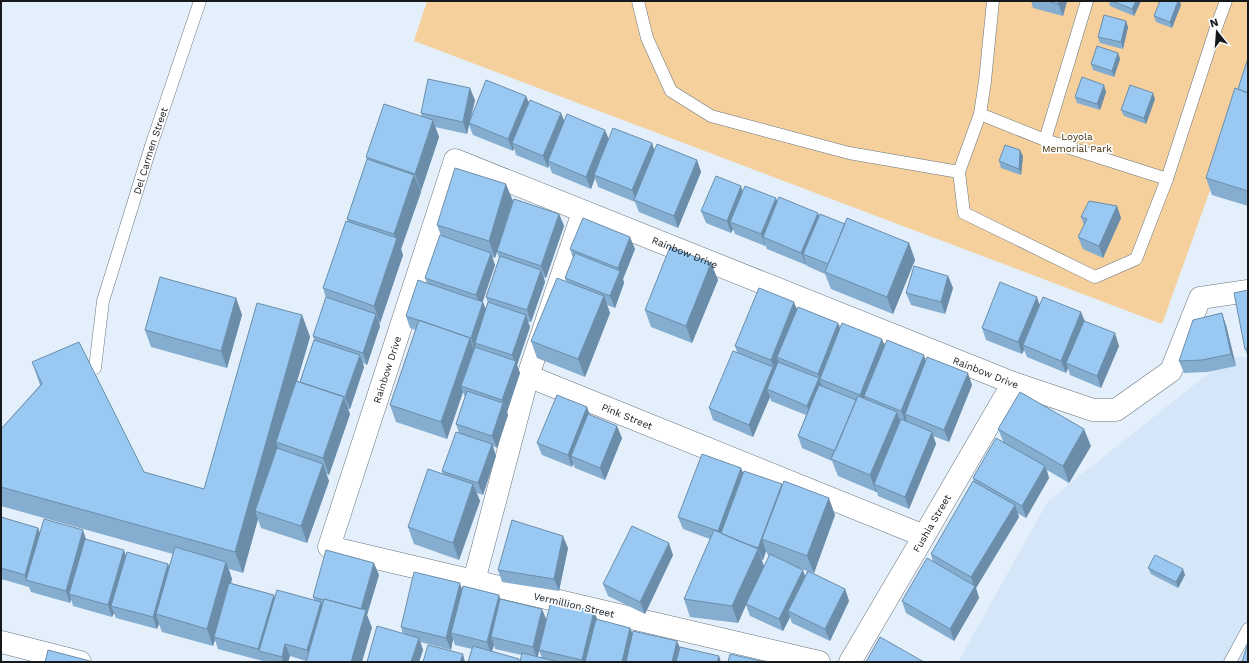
<svg xmlns="http://www.w3.org/2000/svg" width="1249" height="663" font-family="'Work Sans',sans-serif">
  <style>
    .built { fill: #d4e6f7 }
    .green { fill: #f5d09c }
    .lines { fill: none; stroke-linecap: round; stroke-linejoin: round }
    .lane-casing { stroke: #69747d; stroke-width: 13 }
    .street-casing { stroke: #69747d; stroke-width: 23 }
    .lane { stroke: #fff; stroke-width: 12 }
    .street { stroke: #fff; stroke-width: 22 }
    .wall { fill: #84add0; fill-rule: evenodd }
    .shaded-wall { fill: #6b8da9 }
    .building { fill: #99c9f2; stroke: #6b8da9 }
    .labels { text-anchor: middle; dominant-baseline: central; stroke-width: 3.5; stroke-linejoin: round; paint-order: stroke }
    .park-label { font-size: 10px; fill: #493108; stroke: #f9fbfd }
    .street-label { font-size: 10px; fill: #161a1d; stroke: #f9fbfd }
  </style>
  <rect width="100%" height="100%" fill="#e3effa"/>
  <!-- built -->
  <path class="built" d="M1229,357H1248V662H958L1048,501Z"/>
  <!-- green -->
  <path class="green" d="M427,1H1248V85L1162,324L414,41Z"/>
  <g class="lines">
    <defs>
      <g id="lane">
        <path d="M638,1L647,38L671,91L711,116L849,153L959,172L980,114L985,81L993,1"/>
        <path d="M980,114L1045,140L1167,179"/>
        <path d="M1045,140L1087,1"/>
        <path d="M959,172L964,213L1095,277L1136,259L1167,179L1216,28L1226,1"/>
        <path id="s1" d="M95,368L103,301L151,146L200,1"/>
        <path d="M1230,662L1248,629"/>
      </g>
      <g id="street">
        <path id="s2" d="M528,376L924,536"/>
        <path d="M474,581L528,376L583,212"/>
        <path d="M1,642L80,662"/>
        <path id="s3" d="M819,662L329,547L455,160L1013,383L1093,410H1116L1171,371L1200,298L1248,291"/>
        <path id="s4" d="M850,662L924,536L1013,383"/>
      </g>
    </defs>
    <!-- lane casing -->
    <use href="#lane" class="lane-casing"/>
    <!-- street casing -->
    <use href="#street" class="street-casing"/>
    <!-- lane -->
    <use href="#lane" class="lane"/>
    <!-- street -->
    <use href="#street" class="street"/>
  </g>
  <!-- wall -->
  <path class="wall" d="M1031,1H1067L1063,16L1033,8Z
    M1109,1H1141L1134,16L1110,6Z
    M1181,5L1172,28L1156,22L1154,16Z
    M1126,21L1128,27L1123,49L1100,43L1098,37Z
    M1118,53L1120,59L1114,77L1093,70L1091,64Z
    M1248,58V206L1212,195L1206,178L1238,89Z
    M1106,92L1100,110L1077,103L1075,97Z
    M526,96L529,103L564,121L609,139L652,143L654,151L697,160L701,172L678,228L639,212L635,202L598,187L595,178L591,189L552,173L549,165L548,168L516,155L514,148L513,151L473,135L469,125L467,134L435,127L439,137L421,191L420,190L421,192L401,249L403,255L380,323L379,322L380,326L367,365L363,363L364,367L350,409H348L350,414L329,475L326,474L329,481L307,543L261,528L258,519L243,573L229,569L232,579L231,583L274,595L275,598L314,600L313,597L379,575L367,615L372,628L306,661L290,656L288,662H263V661L218,649L215,640L213,646L162,632L159,624L157,629L116,618L114,613L112,617L73,606L71,599L70,603L31,592L29,587L1,579V517L38,528L40,533L86,539L126,556L168,564L169,567L173,554L1,506V429L40,385L32,362L144,472L204,489L302,315L310,337L297,381L300,382L314,340L313,336L326,298L323,288L348,221L347,219L367,159L366,157L422,117L421,113L475,100L471,119Z
    M1155,99L1146,124L1124,116L1121,110Z
    M1023,156L1021,175L1001,168L999,161Z
    M743,192L776,198L777,202L819,216L909,243L915,260L893,314L831,289L825,274L807,266L806,264V265L767,249L765,245V246L735,234L733,229L731,233L706,223L701,211Z
    M513,201L504,228L559,214L564,226L546,278L544,277L545,282L531,322H528L530,327L517,365L520,373L507,412L508,415L497,448L493,446L496,456L483,495L477,493L480,501L459,560L414,544L408,527L443,474L442,471L459,433L456,424L465,397L463,392L447,439L396,422L390,405L416,330L410,328L406,316L427,283L425,278L441,236L437,225ZM497,252L499,258L486,297L488,303L486,310L482,302L495,265L492,257L495,258Z
    M1117,206L1121,218L1103,258L1083,249L1078,237L1084,225L1081,217Z
    M570,249H635L623,279L624,283L615,308L607,305L610,313L585,377L537,358L531,341L566,281L565,278L573,258Z
    M711,263L718,280L692,343L651,327L645,310Z
    M948,276L953,288L945,314L911,305L906,293Z
    M1248,290V357L1245,349Z
    M236,298L242,315L227,368L151,347L145,330Z
    M1039,304L1085,321L1119,346L1101,388L1070,375L1068,368L1066,373L1027,357L1024,350L1022,354L986,340L982,328Z
    M797,309L840,328L926,360L972,385L949,442L933,436L936,444L909,509L878,496L877,492H876L838,476L832,461L802,448L798,436L806,415L771,401L770,397L753,437L713,420L709,408L737,352L735,346Z
    M1226,325L1236,366L1207,372L1184,373L1179,361Z
    M587,407L590,415L622,438L605,480L575,468L573,464L572,467L542,455L537,443Z
    M998,429L1091,446L1069,483L1047,470L1049,478L1026,518L1017,513L1019,517L976,588L979,598L954,641L906,613L902,601L933,562L931,554L974,482L973,478L1003,441Z
    M741,468L743,473L835,515L814,573L808,571L845,589L849,601L830,641L792,623L790,617L783,631L750,616L746,605L738,623L690,617L684,599L710,539L683,529L678,517ZM766,551L769,557L764,566L762,560H763ZM799,568L807,571L805,576Z
    M568,548L559,591L502,582L498,570Z
    M673,555L645,614L608,596L603,584Z
    M1148,568L1185,575L1178,588L1151,574Z
    M462,589L500,599L546,621L594,611L597,620L630,628L633,634L677,641L680,648L721,662H468L472,649L455,645L453,639L451,650L420,642L423,650L419,662H367L403,634L401,627ZM494,645L495,649L522,655L520,661L492,651ZM539,650L542,658L538,657Z"/>
  <!-- shaded-wall -->
  <path class="shaded-wall" d="M1059,1H1067L1063,16L1058,4Z
    M1136,1H1141L1134,16L1132,9Z
    M1178,1H1180L1181,5L1172,28L1170,22Z
    M1126,21L1128,27L1123,49L1121,42Z
    M1118,53L1120,59L1114,77L1112,71Z
    M1104,85L1106,92L1100,110L1097,104Z
    M470,88L475,100L469,123V125L467,134L463,122Z
    M1153,93L1155,99L1146,124L1144,118Z
    M526,96L531,108L512,143L514,148L513,151L508,139Z
    M561,113L566,125L548,161L549,165L548,168L543,156Z
    M433,120L439,137L421,191L415,174Z
    M605,130L610,142L594,175L595,178L591,189L586,177Z
    M652,143L656,155L636,200L632,190Z
    M1020,150L1023,156L1021,175L1019,169Z
    M697,160L701,172L678,228L674,216Z
    M414,175L421,192L401,249L403,255L380,323L374,306L396,241L394,234Z
    M506,184L513,201L497,251V252L495,258L489,241Z
    M741,186L745,198L730,222L733,229L731,233L727,221Z
    M776,198L780,210L763,237L765,245V246L761,234Z
    M1117,206L1121,218L1103,258L1099,246Z
    M818,213L822,225L803,254L806,264V265L801,253Z
    M559,214L564,226L546,278L541,266Z
    M630,237L635,249L623,279L624,283L615,308L610,296L619,272L618,268Z
    M909,243L915,260L893,314L887,297Z
    M491,253L495,265L481,307L476,295Z
    M711,263L718,280L692,343L686,326Z
    M541,270L545,282L531,322L527,310Z
    M948,276L953,288L945,314L941,302Z
    M604,296L610,313L585,377L578,359Z
    M1037,297L1041,309L1023,345L1024,350L1022,354L1018,342Z
    M236,298L242,315L227,368L221,351Z
    M483,302L488,314L475,343L476,347L475,350L471,338Z
    M794,302L799,314L777,357L779,363L775,372L771,360Z
    M1081,312L1086,324L1066,363L1068,368L1066,373L1061,361Z
    M1222,313L1226,325L1236,366L1231,354Z
    M376,314L380,326L367,365L363,353Z
    M302,315L310,337L279,443L276,442L278,448L255,511L258,519L243,573L235,552Z
    M526,315L530,327L517,365L520,373L507,412L502,400L515,363L512,355Z
    M838,323L843,335L820,379L818,374Z
    M1115,333L1119,346L1101,388L1097,376Z
    M470,338L476,355L461,386L463,392L447,439L441,422Z
    M882,339L887,351L864,396L866,402L864,407L860,395Z
    M360,355L364,367L350,409L345,397Z
    M924,355L928,367L905,414L907,421L906,423L901,411Z
    M773,367L777,379L767,389L770,397L753,437L749,425Z
    M968,373L972,385L949,442L944,430Z
    M819,378L823,390L811,418L807,406Z
    M344,397L350,414L329,475L323,458Z
    M503,403L508,415L497,448L492,436Z
    M587,407L591,419L571,456L573,464L572,467L568,455Z
    M897,412L903,429L874,484L877,492H876L870,475Z
    M617,426L622,438L605,480L600,468Z
    M1084,429L1091,446L1069,483L1063,466Z
    M932,432L936,444L909,509L905,497Z
    M492,444L496,456L483,495L478,483Z
    M323,464L329,481L307,543L301,526Z
    M1045,466L1049,478L1026,518L1022,506Z
    M741,468L746,480L723,541L718,531Z
    M473,484L480,501L459,560L453,543Z
    M782,484L762,539L766,551L763,560L758,548Z
    M829,498L835,515L814,573L807,556Z
    M1015,505L1019,517L976,588L979,598L954,641L950,629L974,587L971,577Z
    M38,528L42,540L26,580L25,575Z
    M83,530L87,542L69,594L71,599L70,603L66,591Z
    M563,536L568,548L559,591L554,579Z
    M669,543L673,555L645,614L640,602Z
    M758,549L764,567L746,604V605L738,623L732,606Z
    M124,550L128,562L111,606L114,613L112,617L108,605Z
    M226,562L232,579L216,638L214,637L215,640L213,646L207,629Z
    M374,563L379,575L367,615L372,628L362,662H351L361,610Z
    M168,564L173,576L156,614L159,624L157,629L153,617Z
    M1183,569L1185,575L1178,588L1176,582Z
    M803,570L807,582L788,611L790,617L783,631L779,619Z
    M460,583L464,595L451,633L453,639L451,650L446,638Z
    M845,589L849,601L830,641L825,629Z
    M274,595L278,607L259,651L263,661L258,649Z
    M499,595L503,607L491,637L494,645L491,654L487,642Z
    M321,602L325,614L311,662L307,650Z
    M542,609L547,621L537,659L533,647Z
    M594,611L599,623L589,662H583L582,660Z
    M630,628L635,640L629,662H622Z
    M419,638L423,650L419,662H411Z
    M677,641L682,653L680,662H672Z
    M285,644L290,656L288,662H283L282,657Z
    M463,654L465,662H460Z
    M719,656L721,662H717Z"/>
  <!-- building -->
  <path class="building" d="M1048,1H1059L1058,4Z
    M1112,1H1136L1132,9Z
    M1160,1H1178L1170,22L1154,16Z
    M1104,15L1126,21L1121,42L1098,37Z
    M1097,46L1118,53L1112,71L1091,64Z
    M1248,58V93L1238,89Z
    M1082,77L1104,85L1097,104L1075,97Z
    M428,79L470,88L463,122L421,113Z
    M486,80L526,96L508,139L469,123Z
    M1130,85L1153,93L1144,118L1121,110Z
    M1235,88L1248,93V191L1206,178Z
    M530,100L561,113L543,156L512,143Z
    M384,104L433,120L415,174L366,157Z
    M567,114L605,130L586,177L548,161Z
    M613,128L652,143L632,190L594,175Z
    M657,144L697,160L674,216L634,200Z
    M1005,145L1020,150L1019,169L999,161Z
    M367,159L414,175L394,234L347,219Z
    M455,168L506,184L489,241L437,225Z
    M716,176L741,186L727,221L701,211Z
    M745,186L776,198L761,234L730,222Z
    M779,197L818,213L801,253L763,237Z
    M514,199L559,214L541,266L497,251Z
    M1089,201L1117,206L1099,246L1078,237L1087,219L1081,217Z
    M820,214L845,224L828,264L803,254Z
    M583,218L630,237L618,268L570,249Z
    M847,218L909,243L887,297L825,272Z
    M346,221L397,238L374,306L323,288Z
    M440,235L491,253L476,295L425,278Z
    M670,247L711,263L686,326L645,310Z
    M575,253L620,271L610,296L565,278Z
    M500,256L541,270L527,310L486,297Z
    M914,266L948,276L941,302L906,293Z
    M160,277L236,298L221,351L145,330Z
    M557,278L604,296L578,359L531,341Z
    M418,280L483,302L471,338L406,316Z
    M1000,282L1037,297L1018,342L982,328Z
    M759,288L794,302L771,360L735,346Z
    M1248,290V349H1245L1234,293Z
    M326,297L376,314L363,353L313,336Z
    M1043,297L1081,312L1061,361L1023,345Z
    M488,302L526,315L512,355L475,343Z
    M257,303L302,315L235,552L1,487V429L42,384L32,362L79,342L144,472L204,489Z
    M798,307L838,323L818,374L777,357Z
    M1222,313L1231,354L1202,360L1179,361L1193,320Z
    M419,320L470,338L441,422L390,405Z
    M1084,321L1115,333L1097,376L1066,363Z
    M842,323L882,339L860,395L820,379Z
    M314,340L360,355L345,397L300,382Z
    M887,340L924,355L901,411L864,396Z
    M475,347L516,361L502,400L461,386Z
    M733,351L773,367L749,425L709,408Z
    M927,357L968,373L944,430L905,414Z
    M778,362L819,378L807,406L767,389Z
    M296,381L344,397L323,458L276,442Z
    M819,385L856,400L835,451L798,436Z
    M467,391L503,403L492,436L456,424Z
    M1020,392L1084,429L1063,466L998,429Z
    M557,395L587,407L568,455L537,443Z
    M858,396L897,412L870,475L831,459Z
    M588,414L617,426L600,468L571,456Z
    M901,419L932,432L905,497L874,484Z
    M456,432L492,444L478,483L442,471Z
    M996,438L1045,466L1022,506L973,478Z
    M277,448L323,464L301,526L255,511Z
    M702,454L741,468L718,531L678,517Z
    M428,469L473,484L453,543L408,527Z
    M744,471L782,484L758,548L736,540L721,533Z
    M784,481L829,498L807,556L762,539Z
    M973,481L1015,505L971,577L931,554Z
    M1,517L38,528L25,575L1,568Z
    M44,519L83,530L66,591L26,580Z
    M512,520L563,536L554,579L498,570Z
    M632,526L669,543L640,602L603,584Z
    M714,530L758,549L732,606L684,599Z
    M85,539L124,550L108,605L69,594Z
    M175,547L226,562L207,629L156,614Z
    M326,550L374,563L361,609L324,599V600L313,597Z
    M127,552L168,564L153,617L111,606Z
    M770,554L803,570L779,619L746,604Z
    M1155,555L1183,569L1176,582L1148,568Z
    M927,558L975,586L950,629L902,601Z
    M808,571L845,589L825,629L788,611Z
    M414,572L460,583L446,638L401,627Z
    M229,583L274,595L258,649L214,637Z
    M463,586L499,595L487,642L451,633Z
    M277,590L321,602L307,650L285,644L282,657L259,651Z
    M324,599L366,610L351,662H306Z
    M500,599L542,609L533,647L491,637Z
    M551,601L594,611L582,660L539,650Z
    M596,619L630,628L622,662H585Z
    M377,626L419,638L411,662H367Z
    M633,631L677,641L672,662H626Z
    M880,637L924,662H866Z
    M1248,643V662H1242Z
    M428,645L463,654L460,662H423Z
    M473,646L519,659V662H468Z
    M680,647L719,656L717,662H676Z
    M48,650L90,661V662H45Z
    M522,653L559,662H520Z
    M730,654L765,662H728Z"/>
  <g class="labels">
    <!-- park labels -->
    <g class="park-label">
      <text x="1077" y="136">Loyola<tspan x="1077" dy="12">Memorial Park</tspan></text>
    </g>
    <!-- street labels -->
    <g class="street-label">
      <text stroke="none"><textPath href="#s1" startOffset="225">Del Carmen Street</textPath></text>
      <text stroke="none"><textPath href="#s3" startOffset="1158">Rainbow Drive</textPath></text>
      <text stroke="none"><textPath href="#s3" startOffset="690">Rainbow Drive</textPath></text>
      <text stroke="none"><textPath href="#s3" startOffset="1482">Rainbow Drive</textPath></text>
      <text stroke="none"><textPath href="#s2" startOffset="107">Pink Street</textPath></text>
      <text stroke="none"><textPath href="#s4" startOffset="161">Fushia Street</textPath></text>
      <text transform="translate(574 605) rotate(13)">Vermillion Street</text>
    </g>
  </g>
  <!-- border -->
  <rect width="1249" height="663" fill="none" stroke="#161a1d" stroke-width="4"/>
  <!-- north arrow -->
  <g transform="translate(1217 32) rotate(343)" stroke="#f9fbfd" stroke-width="3" paint-order="stroke">
  <path d="M0-3L7 15L0 10L-7 15Z" fill="#161a1d"/>
  <text y="-6" font-size="11" font-weight="bold" text-anchor="middle" fill="#161a1d">N</text>
  </g>
</svg>
